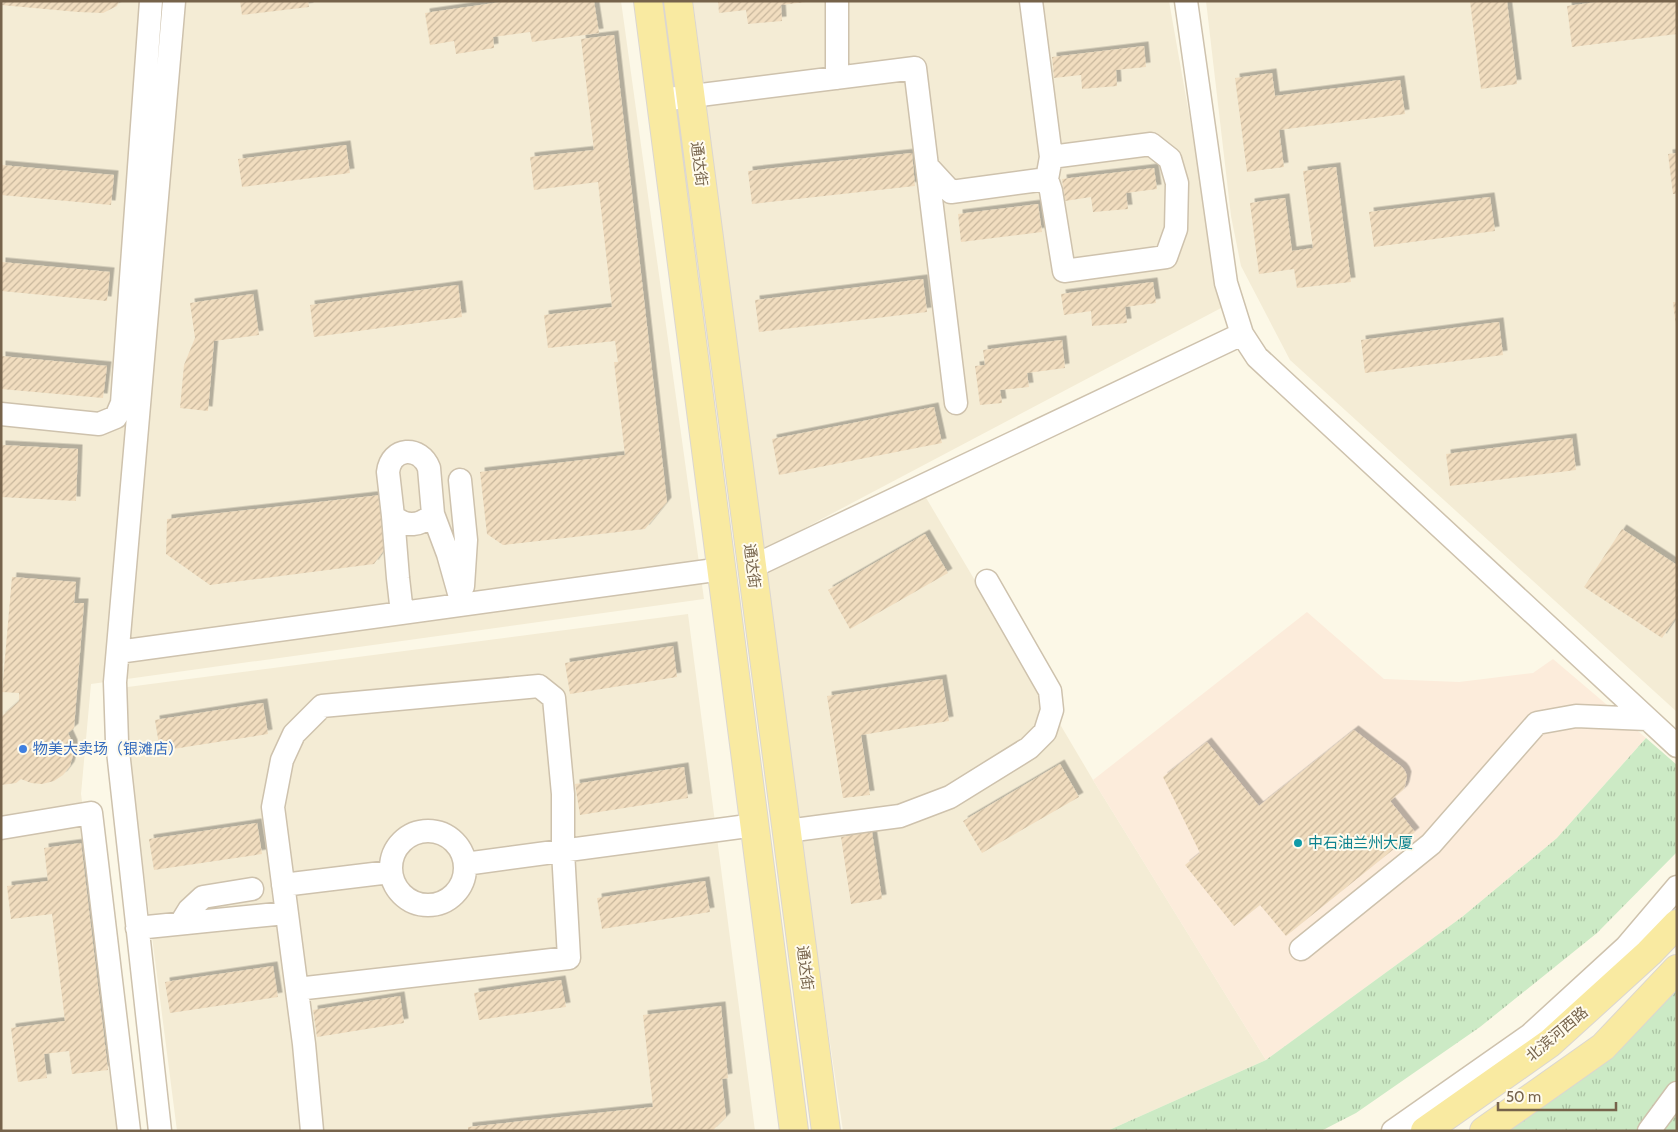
<svg xmlns="http://www.w3.org/2000/svg" width="1678" height="1132" font-family="Cabin,'Noto Sans SC',sans-serif">
  <style>
    .residential { fill: #f4ecd5 }
    .commercial { fill: #fcecdb }
    .grass { fill: url(#grass-tufts) }
    .building { fill: url(#building-hatch); filter: url(#shadow) }
    .lines { fill: none; stroke-linecap: round; stroke-linejoin: round }
    .minor-casing { stroke: #cec2ad; stroke-width: 25 }
    .major-casing { stroke: #dbd6d0; stroke-width: 30 }
    .minor { stroke: #fff; stroke-width: 22 }
    .major { stroke: #f9eaa1; stroke-width: 28 }
    .shop-dot { fill: #3f7fe0; stroke: #fffbed; stroke-width: 2 }
    .culture-dot { fill: #0f9aa8; stroke: #fffbed; stroke-width: 2 }
    .labels { text-anchor: middle; dominant-baseline: central; stroke-width: 4; stroke-linejoin: round; paint-order: stroke }
    .street-label { font-size: 15px; fill: #76634b; stroke: #fffbed }
    .shop-label { font-size: 15px; fill: #366cbe; stroke: #fffbed; text-anchor: start }
    .culture-label { font-size: 15px; fill: #0d838f; stroke: #fffbed; text-anchor: start }
  </style>
  <defs>
    <pattern id="grass-tufts" width="24" height="20" patternUnits="userSpaceOnUse" patternTransform="scale(1.25)"><rect width="24" height="20" fill="#cceac5"/><path d="M3 7l-1-3M5 7V3M7 7l1-3M15 17l-1-3M17 17v-4M19 17l1-3" fill="none" stroke="#aac1a2"/></pattern>
    <pattern id="building-hatch" width="6" height="6" patternUnits="userSpaceOnUse" patternTransform="scale(1.25)"><rect width="6" height="6" fill="#f1ddbf"/><path d="M-1 1l2-2M0 6l6-6M5 7l2-2" fill="none" stroke="#c8b79d"/></pattern>
    <filter id="shadow"><feDropShadow dx="4.5" dy="-4.5" stdDeviation="0" flood-color="#0004"/></filter>
  </defs>
  <rect width="100%" height="100%" fill="#fcf8e7"/>
  <!-- residential -->
  <path class="residential" d="M1,1H621L704,599L91,684L81,794L128,1131H1Z
    M693,1H1169L1223,307L763,550Z
    M1206,1H1677V712L1290,360L1241,266L1231,216Z
    M925,496L1093,780L1266,1060L1107,1131H843L761,575Z
    M688,614L755,1131H177L120,688Z"/>
  <!-- commercial -->
  <path class="commercial" d="M1307,612L1384,679L1459,682L1533,673L1553,659L1646,738L1557,838L1462,917L1266,1060L1093,780Z"/>
  <!-- grass -->
  <path class="grass" d="M1646,738L1677,765V852L1597,933L1480,1027L1356,1113L1321,1131H1107L1266,1060L1462,917L1557,838Z
    M1677,969V1131H1496Z"/>
  <!-- building -->
  <path class="building" d="M1,1H119L117,6L103,13L78,12L1,5Z
    M240,1H308L309,7L242,15Z
    M508,1H594L599,33L532,42L530,32L493,37L494,48L456,54L454,41L430,45L425,13Z
    M718,1H805L806,2L781,5L782,21L748,24L746,10L719,13Z
    M1470,1H1507L1517,84L1481,89Z
    M1604,1H1677V34L1572,47L1567,6Z
    M614,35L667,502L645,529L503,545L487,534L480,472L625,455L614,362H618L615,341L548,348L544,315L612,307L598,182L534,190L530,157L594,150L581,39Z
    M1144,46L1146,67L1116,70L1117,86L1082,89L1081,75L1054,78L1052,57Z
    M1272,73L1275,96L1400,80L1405,114L1279,130L1284,167L1247,172L1235,78Z
    M346,145L350,173L242,187L238,159Z
    M912,153L915,186L752,204L748,171Z
    M1677,153V194H1673L1668,154Z
    M1,165L114,175L111,205L1,195Z
    M1336,167L1351,282L1297,288L1294,269L1259,274L1250,203L1285,198L1292,251L1313,248L1303,171Z
    M1154,168L1157,189L1126,193L1128,209L1093,212L1091,197L1065,201L1062,179Z
    M1490,197L1495,231L1374,247L1369,212Z
    M1038,204L1042,232L961,242L958,214Z
    M1,262L110,272L107,301L1,291Z
    M923,279L927,312L759,332L755,300Z
    M1153,282L1156,303L1125,307L1127,323L1092,326L1091,311L1064,315L1061,294Z
    M458,285L462,317L314,337L310,305Z
    M253,294L259,335L214,341L208,411L180,408L184,365L195,338L190,303Z
    M1673,302H1677V326H1676Z
    M1499,322L1503,355L1365,373L1361,340Z
    M1062,340L1065,368L1027,373L1029,387L1000,390L1002,403L980,405L975,366L985,365L983,350Z
    M1,356L107,366L103,398L1,389Z
    M934,407L942,443L779,475L772,439Z
    M1572,438L1576,470L1450,486L1446,454Z
    M1,445L78,449L76,501L1,497Z
    M381,495L386,547L374,564L210,585L166,554L167,519Z
    M1622,529L1677,565V616L1662,638L1584,587Z
    M925,534L948,573L850,629L828,590Z
    M12,577L76,582L74,603H84L74,728L68,733L73,744V755L70,766L63,775L54,781L42,784L31,783L21,779L16,783L1,785V717L19,701V693L2,692Z
    M673,646L677,677L570,694L565,663Z
    M942,679L949,721L861,735L870,795L843,798L827,696Z
    M263,703L268,734L160,751L155,720Z
    M1354,730L1402,767L1405,771L1407,776L1405,786L1403,790L1390,801L1415,832L1286,936L1260,905L1234,926L1185,865L1200,853L1163,777L1207,742L1259,806Z
    M1060,764L1079,797L982,853L963,821Z
    M684,767L688,798L580,815L575,784Z
    M257,823L262,854L154,870L149,839Z
    M872,832L882,899L851,904L841,837Z
    M81,843L108,1070L72,1074L69,1051L44,1054L47,1078L18,1082L11,1028L65,1021L52,914L11,919L7,886L48,881L44,848Z
    M705,881L710,912L602,929L597,898Z
    M273,966L278,997L170,1013L165,982Z
    M561,980L566,1007L479,1020L474,993Z
    M400,996L404,1023L317,1037L313,1010Z
    M721,1006L728,1078L722,1079L726,1117L712,1131H468V1127L653,1107L643,1015Z"/>
  <g class="lines">
    <defs>
      <path id="minor" d="M837,1V78
        M1186,1L1226,283L1242,334L1257,357L1677,746
        M661,100L915,68L956,403
        M927,166L951,192L1047,179L1051,157L1031,1
        M1047,179L1051,191L1064,271L1166,257L1176,229L1177,183L1170,159L1151,144L1051,157
        M1,414L99,424L116,417L122,403L151,1
        M460,480L466,540L463,586
        M433,514C421,526 406,528 393,516L388,472C391,447 420,445 429,468L433,514L448,554L462,604
        M393,516L398,578L402,613
        M752,567L1242,334
        M118,652L722,569
        M1,828L91,813L129,1131
        M787,831L900,816L950,797L1029,748L1045,732L1052,710L1050,691L987,581
        M391 868a37 37 0 1 1 74 0a37 37 0 1 1-74 0Z
        M465,864L755,825
        M283,885L390,872
        M181,923L189,910L203,897L252,889
        M137,928L286,913
        M1301,949L1431,844L1537,723L1576,716L1647,719
        M297,989L569,958L563,851V794L554,698L539,686L322,706L294,734L282,760L273,807L304,1044L312,1131
        M160,1131L117,742L115,682L174,1
        M1393,1131L1530,1035L1626,947L1677,887
        M1649,1131L1677,1093"/>
      <path id="major" d="M648,1L794,1131
        M678,1L826,1131
        M1425,1131L1550,1043L1649,953L1677,924
        M1484,1131L1603,1047L1677,969"/>
    </defs>
    <!-- minor casing -->
    <use href="#minor" class="minor-casing"/>
    <!-- major casing -->
    <use href="#major" class="major-casing"/>
    <!-- minor -->
    <use href="#minor" class="minor"/>
    <!-- major -->
    <use href="#major" class="major"/>
  </g>
  <!-- markers -->
  <circle class="shop-dot" cx="23" cy="749" r="5"/>
  <circle class="culture-dot" cx="1298" cy="843" r="5"/>
  <g class="labels">
    <!-- street labels -->
    <g class="street-label">
      <text transform="translate(699 164) rotate(83)">通达街</text>
      <text transform="translate(752 566) rotate(83)">通达街</text>
      <text transform="translate(805 968) rotate(83)">通达街</text>
      <text transform="translate(1557 1034) rotate(-40)">北滨河西路</text>
    </g>
    <!-- shop labels -->
    <g class="shop-label">
      <text x="33" y="749">物美大卖场（银滩店）</text>
    </g>
    <!-- culture labels -->
    <g class="culture-label">
      <text x="1308" y="843">中石油兰州大厦</text>
    </g>
  </g>
  <!-- border -->
  <rect width="1678" height="1132" fill="none" stroke="#76634b" stroke-width="5"/>
  <!-- scale -->
  <path d="M1498 1102v8h118v-8" fill="none" stroke="#76634b" stroke-width="2.5"/>
  <text x="1506" y="1102" font-size="15" fill="#76634b" stroke="#fffbed" stroke-width="4" paint-order="stroke">50 m</text>
</svg>
